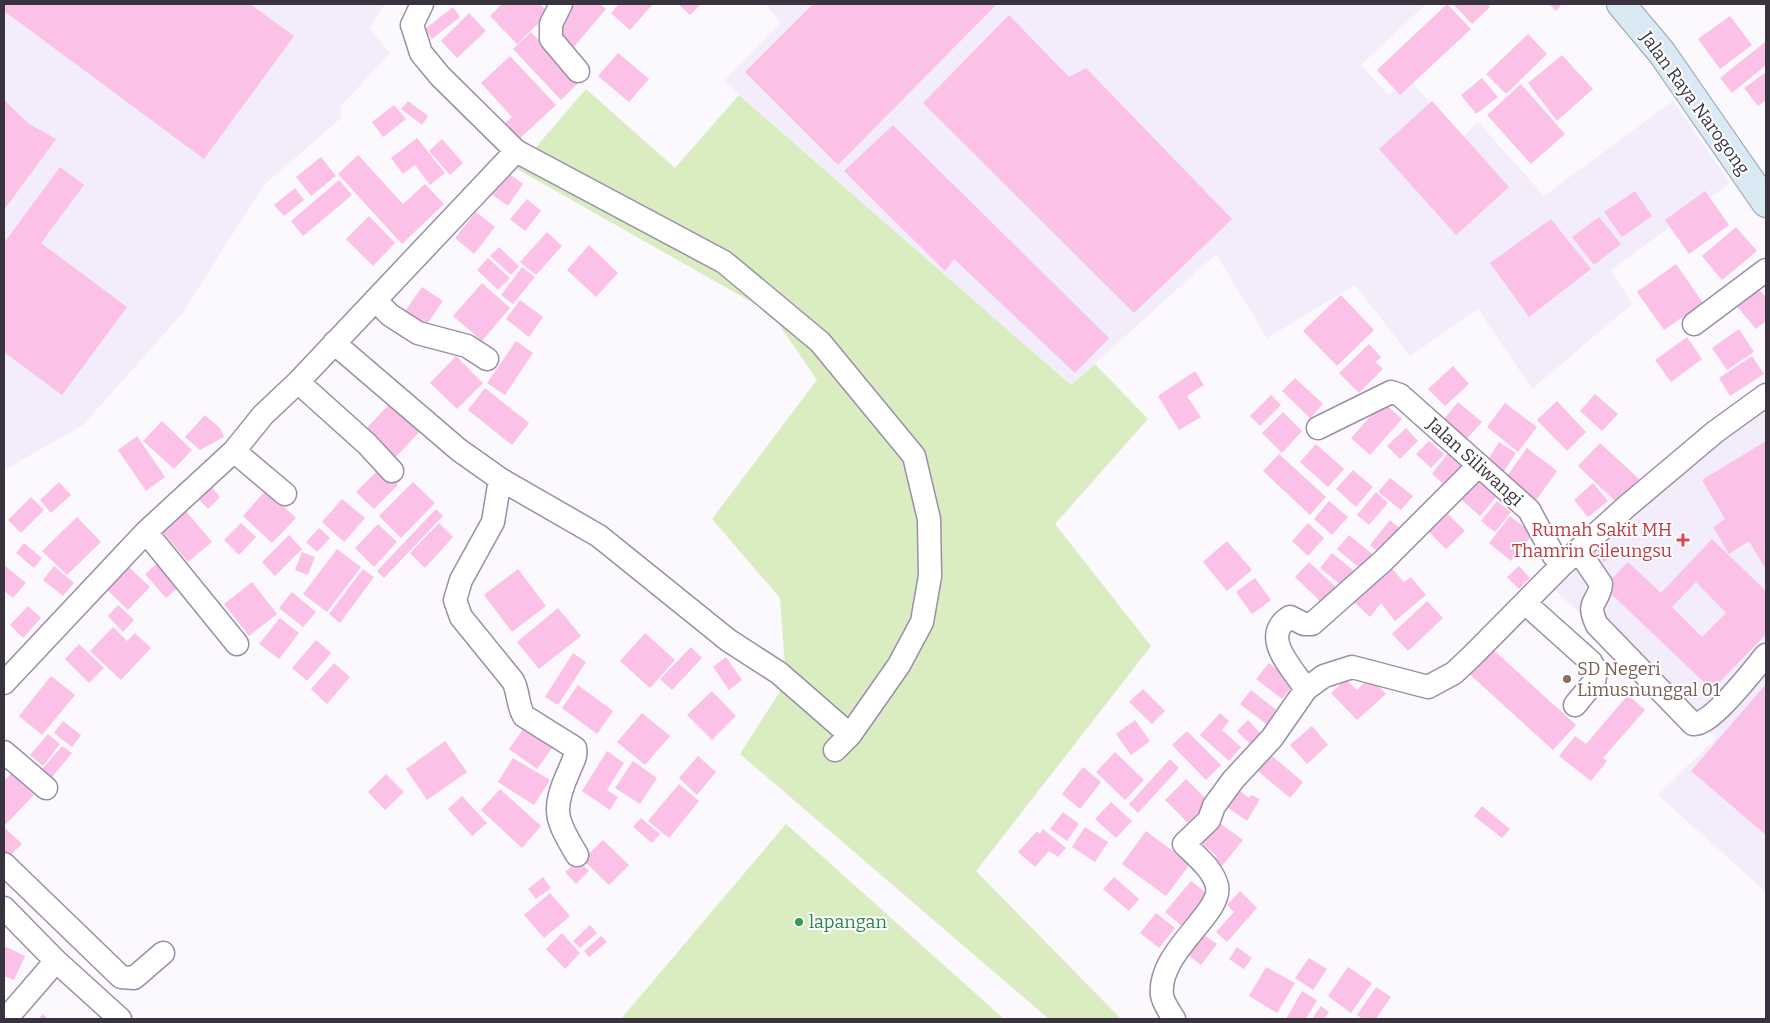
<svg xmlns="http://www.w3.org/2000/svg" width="1770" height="1023" font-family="Bitter,serif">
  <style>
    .built { fill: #f3ecfb }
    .green { fill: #d9edc1 }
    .building { fill: #fbc1e7; fill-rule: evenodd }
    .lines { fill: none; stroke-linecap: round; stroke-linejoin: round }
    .minor-casing { stroke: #9a8ea9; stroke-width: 25 }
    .primary-casing { stroke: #92a0b0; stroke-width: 30 }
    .minor { stroke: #fff; stroke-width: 22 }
    .primary { stroke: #dbe9f4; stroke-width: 28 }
    .health-dot { fill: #e0444e; stroke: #fff; stroke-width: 2 }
    .education-dot { fill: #8d6e63; stroke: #fff; stroke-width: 2 }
    .leisure-dot { fill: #2e9e5b; stroke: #fff; stroke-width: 2 }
    .labels { text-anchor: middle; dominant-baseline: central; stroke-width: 4; stroke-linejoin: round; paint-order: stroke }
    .street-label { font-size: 18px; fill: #38333e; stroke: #fff }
    .health-label { font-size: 18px; fill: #be3a42; stroke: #fff; text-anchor: end }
    .education-label { font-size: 18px; fill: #785e54; stroke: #fff; text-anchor: start }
    .leisure-label { font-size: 18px; fill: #27864d; stroke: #fff; text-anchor: start }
  </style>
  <rect width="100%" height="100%" fill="#fbf8fe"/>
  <!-- built -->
  <path class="built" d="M4,4H385L369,28L390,53L341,106V118L264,185L181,315L83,425L4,470Z
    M765,4H1426L1361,65L1388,95L1412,81L1460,139L1478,122L1544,196L1673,101L1730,183L1611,270L1632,304L1532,389L1478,309L1410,356L1355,285L1267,338L1216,254L1071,385L724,81L781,23Z
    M1766,385V892L1658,795L1716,738L1553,589Z"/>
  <!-- green -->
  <path class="green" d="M586,89L675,168L739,95L1071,385L1095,364L1148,419L1055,524L1151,646L976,871L1121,1019H1049L740,754L786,682L780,598L712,519L817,380L771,313L517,169Z
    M786,824L1004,1019H621Z"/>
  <!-- building -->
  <path class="building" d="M4,4H250L294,36L204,159L4,11Z
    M502,4H540L549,13L517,44L490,16Z
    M575,4H600L606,9L573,48L552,30Z
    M619,4H653L630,30L611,13Z
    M678,4H701L690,15Z
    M813,4H997L838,165L745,72Z
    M1447,4L1471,29L1400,95L1377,70Z
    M1453,4H1487L1490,7L1472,24Z
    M1549,4H1562L1556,11Z
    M453,7L460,17L432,39L425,29Z
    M469,13L486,31L457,58L441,41Z
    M1009,15L1069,77L1086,68L1232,219L1134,313L923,103Z
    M1730,16L1752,45L1720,69L1698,39Z
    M531,32L579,82L561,100L513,49Z
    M1528,34L1547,54L1506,94L1486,74Z
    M1765,42L1766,65L1732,93L1720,78Z
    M618,53L649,79L629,102L598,76Z
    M1562,55L1593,89L1557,121L1528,83Z
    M510,56L556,105L517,141L503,125L512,117L481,83Z
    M1766,72V100L1758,106L1744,88Z
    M1482,78L1498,97L1476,114L1461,95Z
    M1521,84L1565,134L1531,164L1487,115Z
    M4,100L29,124L56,139L4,210Z
    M408,101L428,116L422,125L401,109Z
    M1432,101L1509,187L1456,235L1379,149Z
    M394,105L406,119L383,137L372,122Z
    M893,125L1109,338L1075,373L954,259L945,271L844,171Z
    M417,138L445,173L430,185L415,165L403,174L391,158Z
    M442,139L463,163L450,175L429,151Z
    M358,155L403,204L425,184L444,204L402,244L338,174Z
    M321,157L336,176L311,196L296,177Z
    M60,167L84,185L41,243L127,307L62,395L4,352V243Z
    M504,170L523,184L508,206L489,192Z
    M339,180L352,195L303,236L291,221Z
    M295,188L304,200L284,216L274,205Z
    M1635,191L1652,216L1622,237L1604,212Z
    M1705,191L1729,225L1689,254L1665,220Z
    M527,199L541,211L525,231L510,219Z
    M476,212L495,227L474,254L455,238Z
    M369,216L395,243L373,266L346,239Z
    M1599,217L1621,244L1594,265L1572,237Z
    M1551,219L1591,269L1529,317L1490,263Z
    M1736,227L1757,251L1722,280L1702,256Z
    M547,232L562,246L536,275L520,262Z
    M589,245L618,273L596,297L567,270Z
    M499,247L519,266L511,275L490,256Z
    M488,258L510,278L498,290L477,270Z
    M1676,264L1703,303L1664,330L1637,292Z
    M522,267L535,277L513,304L501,295Z
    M482,283L510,308L482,341L453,316Z
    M1755,285L1766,297V321L1756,329L1734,303Z
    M422,287L443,301L422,331L401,317Z
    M1341,295L1374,330L1337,366L1303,331Z
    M520,300L543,317L529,337L506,319Z
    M1739,329L1754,352L1727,370L1712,348Z
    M1687,337L1702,359L1671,382L1655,360Z
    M516,341L533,353L505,395L487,383Z
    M1369,344L1381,357L1376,362L1383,369L1359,393L1339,373Z
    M456,356L483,383L457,409L430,383Z
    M1752,356L1764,374L1730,396L1719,378Z
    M1453,366L1469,384L1445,406L1428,389Z
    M1195,371L1204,385L1187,396L1201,417L1179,430L1158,396Z
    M1295,378L1323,404L1310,418L1282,391Z
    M485,388L529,423L512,445L468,410Z
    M1595,394L1618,414L1602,431L1580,411Z
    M1271,395L1281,405L1260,426L1250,416Z
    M395,398L424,427L394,459L364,431Z
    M1557,401L1586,432L1567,451L1537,420Z
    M1383,402L1402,419L1370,455L1351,438Z
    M1458,402L1482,422L1463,443L1440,424Z
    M1505,403L1537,427L1518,452L1487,427Z
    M1283,412L1302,431L1282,453L1262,433Z
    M205,415L220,428L224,437L200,450L185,437Z
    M162,421L192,450L174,469L143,441Z
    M1406,428L1418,441L1400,459L1387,446Z
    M137,436L165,477L146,491L118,450Z
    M1429,441L1444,454L1431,468L1416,454Z
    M1766,441V570L1749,541L1729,554L1713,527L1725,519L1702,480Z
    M1499,442L1516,453L1501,476L1484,466Z
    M1600,443L1639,479L1617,503L1578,466Z
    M1316,444L1344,469L1328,487L1300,462Z
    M1527,448L1557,471L1532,506L1502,483Z
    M1448,453L1464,466L1447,487L1432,474Z
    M1279,454L1326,497L1310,515L1263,471Z
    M381,467L398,485L374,509L356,492Z
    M1353,470L1373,487L1356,507L1336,489Z
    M1474,474L1498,495L1480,516L1456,495Z
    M1390,478L1413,496L1401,510L1378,492Z
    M59,482L71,495L51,513L40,500Z
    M413,482L435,503L401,538L379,516Z
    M1593,483L1608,501L1588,517L1574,500Z
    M209,484L220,497L208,509L196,496Z
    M266,490L296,518L272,543L243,516Z
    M1376,492L1388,503L1369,525L1357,515Z
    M31,497L44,510L21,533L8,520Z
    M342,499L365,518L344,542L322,522Z
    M1329,501L1348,517L1332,535L1314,519Z
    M1497,501L1511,512L1495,532L1481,521Z
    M436,509L443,516L384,578L377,571Z
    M185,510L212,542L188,562L161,530Z
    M1448,514L1465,531L1446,549L1429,532Z
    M1510,516L1533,534L1511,561L1489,543Z
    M77,517L101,542L67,575L42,551Z
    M1390,520L1404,532L1384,557L1370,545Z
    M241,523L256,537L239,555L224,540Z
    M439,523L453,537L425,568L410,553Z
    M1308,523L1324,538L1308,556L1292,541Z
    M378,524L397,542L374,567L355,548Z
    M319,528L330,538L317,552L306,542Z
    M289,535L302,549L275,576L262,562Z
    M1349,535L1376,557L1364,572L1337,549Z
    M1712,539L1766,591V634L1712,690L1604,587L1628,562L1661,593ZM1696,582L1726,613L1702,637L1672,607Z
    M1227,541L1252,570L1227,591L1203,562Z
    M24,543L42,558L34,568L16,553Z
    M1605,543L1614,552L1604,562L1595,553Z
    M337,549L361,567L327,612L303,594Z
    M302,552L315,557L308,575L295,570Z
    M1332,553L1359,575L1347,590L1320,568Z
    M162,559L183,583L166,598L145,574Z
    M121,560L150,587L128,610L100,583Z
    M1385,561L1404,582L1411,577L1426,595L1395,621L1381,603L1370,617L1349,597Z
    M1309,562L1340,591L1325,606L1295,577Z
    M4,565L26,583L13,598L4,591Z
    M54,566L74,583L63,596L43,580Z
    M1519,566L1530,578L1519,589L1507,577Z
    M363,569L374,577L340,623L329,614Z
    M518,569L546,606L512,632L484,595Z
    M1255,578L1271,600L1252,614L1236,592Z
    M252,582L277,614L249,636L224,604Z
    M292,592L316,612L303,627L279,608Z
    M1427,601L1443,618L1408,651L1392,634Z
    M118,605L134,620L123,632L108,616Z
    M28,606L41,618L23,638L10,625Z
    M558,608L581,636L539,669L517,642Z
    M280,618L299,633L279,659L259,644Z
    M113,627L127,641L135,633L151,648L121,680L90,651Z
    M645,633L675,660L650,688L620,661Z
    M316,640L331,653L307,681L292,668Z
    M79,644L104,668L89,683L65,659Z
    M1489,646L1576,725L1553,750L1466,671Z
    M691,647L702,658L672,690L660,679Z
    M573,653L586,662L558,705L545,697Z
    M726,657L742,680L729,690L713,667Z
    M334,663L350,677L327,704L311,689Z
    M1269,663L1295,683L1282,699L1256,679Z
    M51,676L75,695L42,735L19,716Z
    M1370,677L1386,694L1357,720L1331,693L1346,679L1357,690Z
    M1766,684V835L1691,771Z
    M578,685L613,711L597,734L562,708Z
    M1143,689L1165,711L1152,724L1129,702Z
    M1251,690L1279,712L1269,726L1240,704Z
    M712,691L736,716L712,740L687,715Z
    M1628,695L1645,710L1603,758L1607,761L1591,781L1559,756L1575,736L1586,744Z
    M642,713L670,736L645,765L617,742Z
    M1220,713L1229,721L1222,730L1241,747L1229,761L1200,735Z
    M1135,720L1150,741L1131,755L1116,734Z
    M1248,720L1263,736L1252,746L1237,731Z
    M63,721L81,735L72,747L54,733Z
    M526,725L555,744L537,769L509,749Z
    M1312,726L1328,745L1307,764L1290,745Z
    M1187,731L1221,765L1206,780L1172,745Z
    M48,734L60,744L43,766L30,755Z
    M445,741L467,772L427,800L406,769Z
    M62,746L72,753L49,781L39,773Z
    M607,751L624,763L607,790L618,797L610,810L582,791Z
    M1115,752L1144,780L1125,800L1096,772Z
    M1271,755L1303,782L1290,798L1258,771Z
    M698,756L716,772L697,795L679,778Z
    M513,758L550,780L534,805L498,782Z
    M1170,759L1179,768L1138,813L1129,804Z
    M633,761L657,778L640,804L615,788Z
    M1083,767L1101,782L1080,809L1062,794Z
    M11,774L34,795L5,825L4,781Z
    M386,774L404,792L385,810L368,792Z
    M1186,779L1209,802L1188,823L1165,800Z
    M679,784L699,801L669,838L648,821Z
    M1233,786L1249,798L1251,795L1260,799L1247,821L1221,803Z
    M500,789L541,826L522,848L481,810Z
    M462,796L487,823L472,836L448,809Z
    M1111,802L1132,821L1116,838L1095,819Z
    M1482,806L1510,829L1502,838L1474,816Z
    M1063,812L1079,824L1067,841L1050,829Z
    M641,818L660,834L652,843L633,827Z
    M1217,821L1243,840L1222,866L1214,859L1217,856L1200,842Z
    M4,827L22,844L4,861Z
    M1085,827L1108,842L1095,862L1072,847Z
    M1043,829L1066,848L1058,857L1049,851L1035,867L1018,852L1037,831L1040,834Z
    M1146,831L1190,864L1166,896L1122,864Z
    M603,840L629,865L609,885L583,860Z
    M579,860L589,871L576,884L565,872Z
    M543,877L551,888L536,899L528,889Z
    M1114,877L1139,899L1129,911L1103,889Z
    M1191,881L1209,895L1183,927L1165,912Z
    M1240,891L1257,908L1227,942L1216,932L1234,912L1227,905Z
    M550,893L570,916L544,938L524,915Z
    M1156,913L1175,928L1159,948L1140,933Z
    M590,925L597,933L580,948L573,941Z
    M1197,930L1217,944L1201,965L1182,950Z
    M562,933L580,953L565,969L546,949Z
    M601,936L607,942L589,957L584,951Z
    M4,946L25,956L14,980L4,976Z
    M1237,947L1252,958L1244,969L1229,959Z
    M1309,958L1327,969L1313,990L1295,978Z
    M1266,967L1295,983L1277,1013L1249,996Z
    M1348,967L1372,983L1351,1013L1328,996Z
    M1376,987L1391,997L1376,1019H1363L1357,1015Z
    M1302,991L1317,1000L1306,1019H1286Z
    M1321,1006L1329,1012L1324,1019H1312Z
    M43,1014L48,1019H38Z"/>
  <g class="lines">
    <defs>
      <path id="minor" d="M422,4L412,25L421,53L440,76L516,151L724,262L820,342L914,456L929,519L930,576L922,622L899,665L850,735L835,750
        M561,4L551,24V39L578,71
        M375,300L390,315L418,333L467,346L487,359
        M1694,324L1766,270
        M334,343L459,450L500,479L599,536L728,640L779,673L850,735
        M298,382L367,444L392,471
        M1318,428L1391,392L1400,395L1529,510L1554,556L1563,564
        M234,451L285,494
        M500,479L493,522L461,580L455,600L461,617L513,681C519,692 517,705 524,716L575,748C577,756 572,763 569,771C551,811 556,819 577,855
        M146,532L237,644
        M1578,550L1601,584C1599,604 1585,600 1597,625L1693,724C1710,727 1754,669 1766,655
        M1525,603L1591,662L1596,671L1594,682L1575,705
        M4,683L146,532L234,451L263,415L298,382L516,151
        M1306,689C1292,668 1259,636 1290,617L1304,624H1312L1383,561L1479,465
        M4,752L46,788
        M4,864L121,977L134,978L163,953
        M4,908L56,961L120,1019
        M6,1019L56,961
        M1174,1019C1170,1012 1163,1003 1162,995C1157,952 1223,913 1217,886C1213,869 1196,856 1184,844L1209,820L1214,806L1233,780L1272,738L1306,689L1324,676L1352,667L1428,687L1454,673L1473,655L1563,564L1626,507L1715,432L1766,395"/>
      <path id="primary" d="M1621,4L1662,53L1766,203"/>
    </defs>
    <!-- minor casing -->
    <use href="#minor" class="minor-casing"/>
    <!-- primary casing -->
    <use href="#primary" class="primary-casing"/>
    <!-- minor -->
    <use href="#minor" class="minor"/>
    <!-- primary -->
    <use href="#primary" class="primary"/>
  </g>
  <!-- markers -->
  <path class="health-dot" d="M1680.5 532.5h5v5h5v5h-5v5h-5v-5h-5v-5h5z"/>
  <circle class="education-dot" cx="1567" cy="679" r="5"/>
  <circle class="leisure-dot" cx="799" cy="922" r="5"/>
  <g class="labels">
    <!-- street labels -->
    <g class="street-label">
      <text transform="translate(1695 103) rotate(54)">Jalan Raya Narogong</text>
      <text transform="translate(1475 462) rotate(42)">Jalan Siliwangi</text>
    </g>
    <!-- health labels -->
    <g class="health-label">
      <text x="1672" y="530">Rumah Sakit MH<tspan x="1672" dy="21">Thamrin Cileungsu</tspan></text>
    </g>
    <!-- education labels -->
    <g class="education-label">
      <text x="1577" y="669">SD Negeri<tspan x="1577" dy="21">Limusnunggal 01</tspan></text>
    </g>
    <!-- leisure labels -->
    <g class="leisure-label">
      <text x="809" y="922">lapangan</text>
    </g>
  </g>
  <!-- border -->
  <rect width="1770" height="1023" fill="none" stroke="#38333e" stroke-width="10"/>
</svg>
